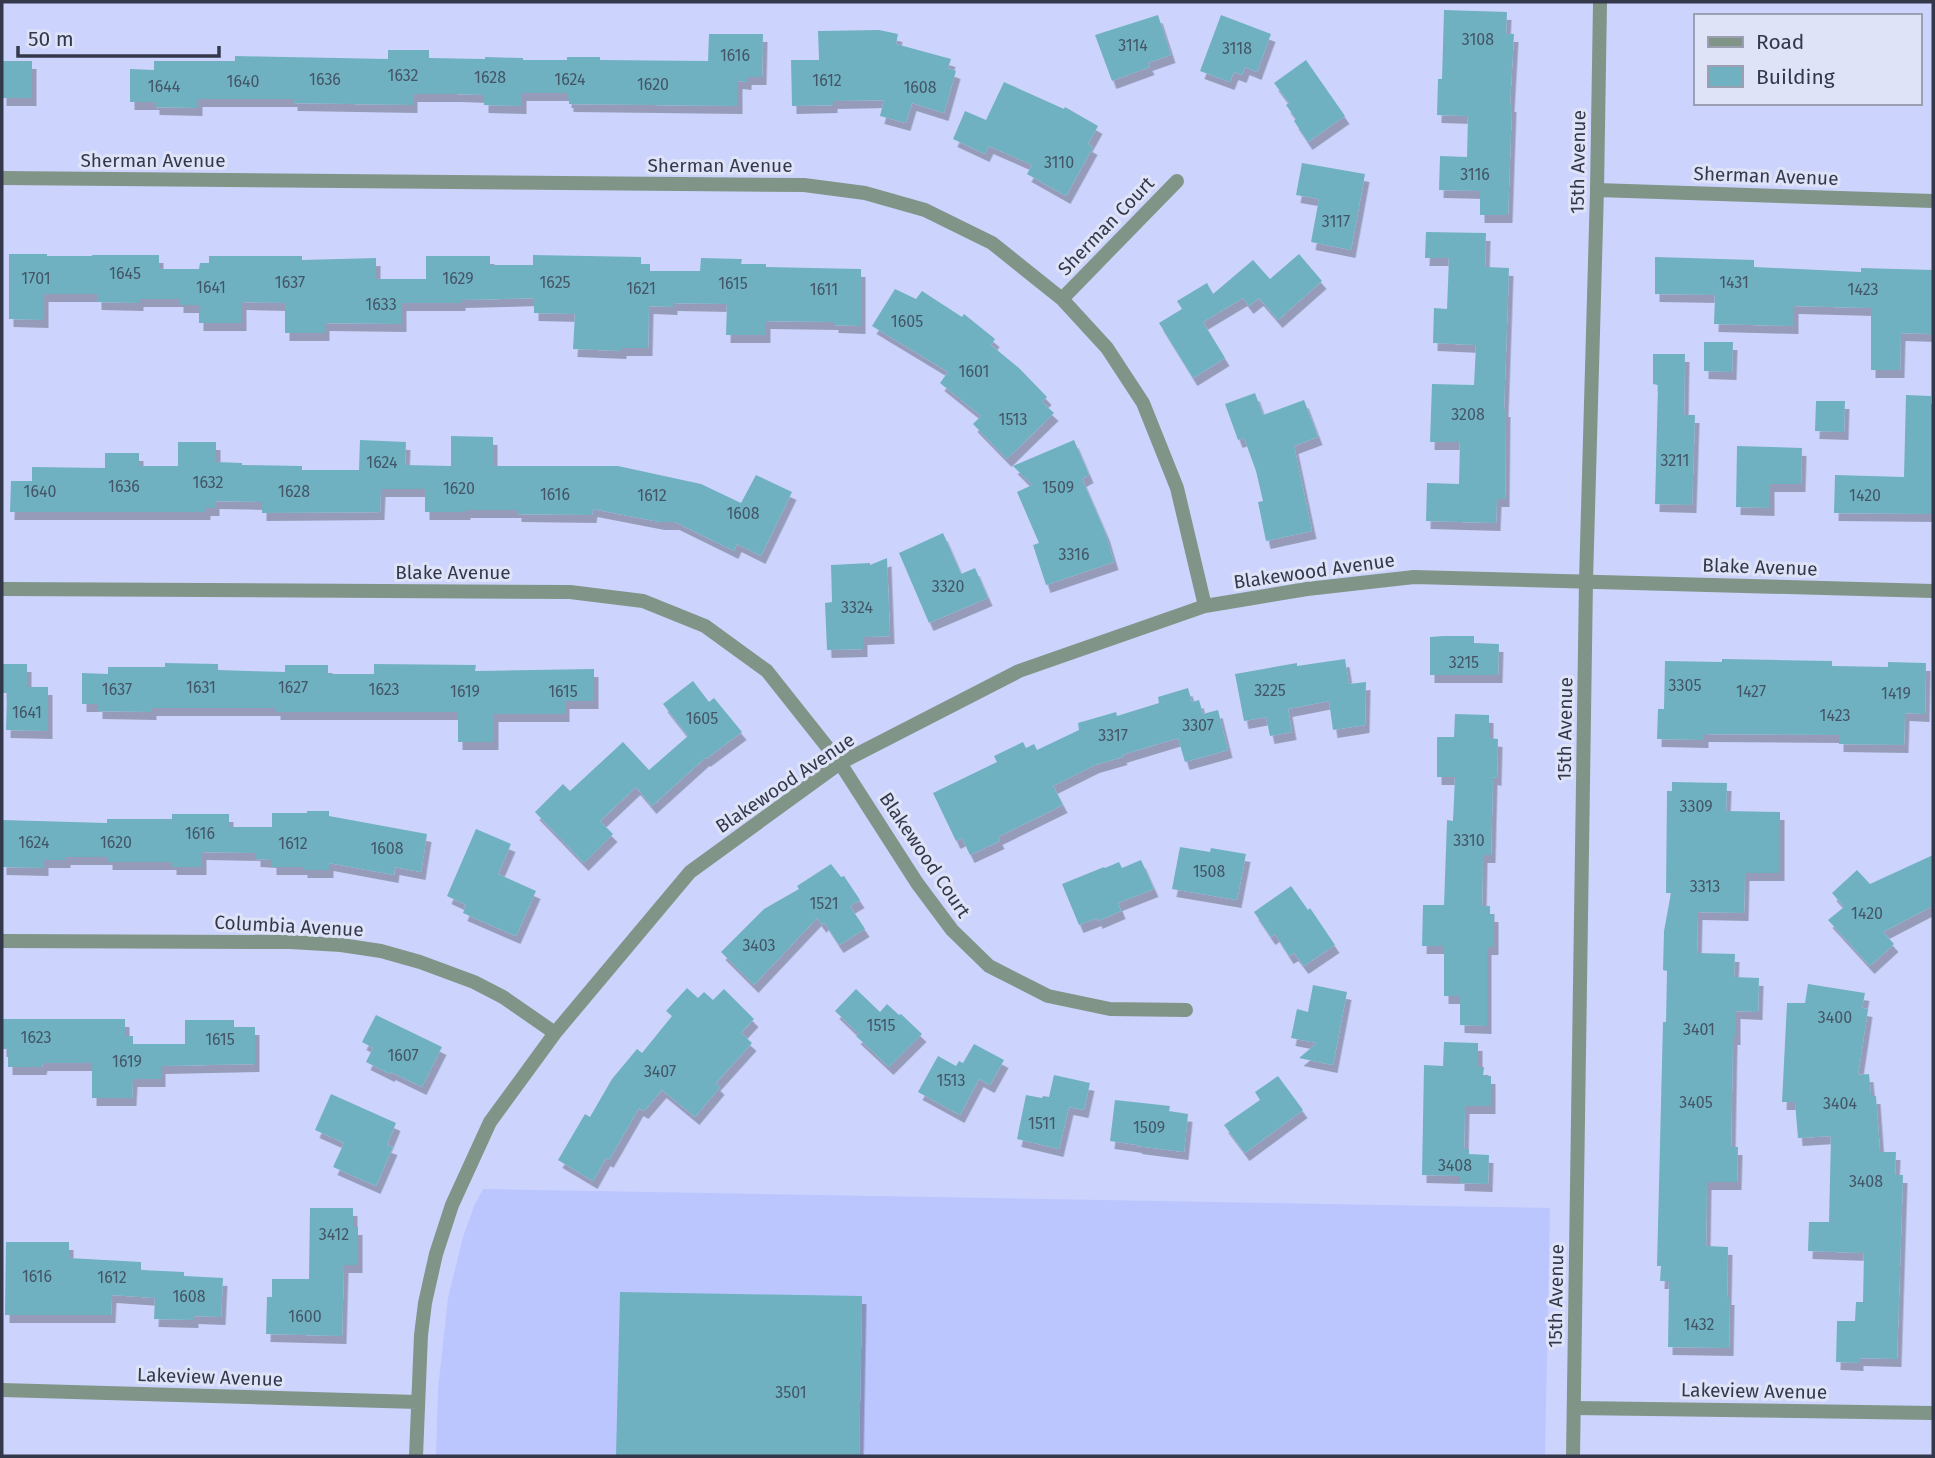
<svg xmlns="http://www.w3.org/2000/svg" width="1935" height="1458" font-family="'Fira Sans',sans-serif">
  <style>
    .built { fill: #bbc6ff }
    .building { fill: #70b1c1; filter: url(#shadow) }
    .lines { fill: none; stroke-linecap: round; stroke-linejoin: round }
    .minor { stroke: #809587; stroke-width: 14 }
    .tertiary { stroke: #809587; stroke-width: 14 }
    .labels { text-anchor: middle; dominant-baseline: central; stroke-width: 6; stroke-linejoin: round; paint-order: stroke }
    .number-label { font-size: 16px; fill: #435668 }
    .street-label { font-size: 19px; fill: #34384b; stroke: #dee3f7 }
  </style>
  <defs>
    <filter id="shadow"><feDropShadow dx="4.5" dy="8" stdDeviation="0" flood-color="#0004"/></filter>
  </defs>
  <rect width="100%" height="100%" fill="#ccd4fd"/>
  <!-- built -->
  <path class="built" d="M483,1189L1550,1208L1545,1456H436L438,1389L448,1298L463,1237L474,1206Z"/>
  <!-- building -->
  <path class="building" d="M1444,10L1507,12L1506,34H1514L1510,104H1512L1508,215H1480V191L1439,190L1440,156L1467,157L1468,116L1437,115L1438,79H1442Z
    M1158,15L1171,55L1148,63L1150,67L1112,81L1095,35Z
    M1221,15L1271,34L1257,72L1245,67L1242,75L1234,72L1230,82L1200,71Z
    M879,30L898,34L896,44L951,59L948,68L956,71L944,113L912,103L906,123L880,116L884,100L833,101V105L792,106L791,60H819L818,31Z
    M709,34H763L762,77H747V82L738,81V106L569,104V100H567V93H522V106L484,105V95L457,94H413V105L293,103V99H198V108L155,107V102H130V69L154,70V61H235V56L388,59V50H429V58L485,59V57L523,58V60H567V57H600V60L708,61Z
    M1306,60L1345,116L1308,142L1294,121L1296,119L1286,105L1289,103L1274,83Z
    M2,61H32V98H2Z
    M1004,82L1064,109L1065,107L1098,126L1088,144L1093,147L1066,196L1027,174L1032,165L989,146L985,154L953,139L965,111L986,120Z
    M1302,163L1365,174L1351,250L1311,242L1319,199L1296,195Z
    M1426,232L1486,233L1485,267L1509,268L1504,409H1506L1505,499H1497L1496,523L1426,521L1427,483L1459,484L1460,442H1430L1432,384L1474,385L1476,345L1433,343L1434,308L1447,309L1449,258H1425Z
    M9,254H47V256H92V255H159V269H199L200,263H209V256H302V260L376,258V279H426V256H490V265H533V255L641,257V264H650V271H700L701,258L742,259L741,264H766V267L861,269V326L834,325V322L766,321V335H726L727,304L673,303V307L649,306L648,348H622V351L573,349L575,314L534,313V298L461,300V303H402V324L325,323V333H285V303L242,302V323H199V305H179V299H139V303L97,302V294H44V320L9,319Z
    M1299,254L1322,281L1278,320L1259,298L1249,306L1243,298L1203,322L1225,358L1193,378L1159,323L1182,309L1177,301L1207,283L1213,294L1253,260L1270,279Z
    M1655,257L1754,260V267L1861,272V268L1933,270V334L1901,333L1900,370H1871V308L1794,306V326L1714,324L1715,295L1655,294Z
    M895,289L916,299L922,291L962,317L964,314L995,339L991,345L1019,368L1047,397L1042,402L1054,413L1007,459L973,424L981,416L940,383L948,372L872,326Z
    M1704,342H1733L1732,372L1704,371Z
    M1653,354H1685L1684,415H1695L1692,505L1655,504L1658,385L1653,384Z
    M1255,393L1263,415L1304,400L1318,437L1294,446L1312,531L1266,541L1258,502L1263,501L1256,471L1244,438L1238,440L1225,404Z
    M1906,395L1931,396V477H1933V514L1834,513L1835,475L1904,477Z
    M1816,401H1845L1844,432L1815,431Z
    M451,436L493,437V466H618L701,484L741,503L756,475L792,492L761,556L737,544L734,551L675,522H660L593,509L592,515L517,514V510H466V512H425V489H381L380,512L262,513V502L215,501V508H206V512H10L11,481H32V467L105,468V453H139V466H178V442H216V462L242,463V465L302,466V470H359L360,440L406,442L405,465L451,466Z
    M1074,440L1089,475L1082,479L1105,532L1114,562L1046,585L1033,545L1039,543L1017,492L1032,485L1013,466Z
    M1737,446L1802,448L1801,484H1770V508L1736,507Z
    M943,533L961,574L975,568L988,598L929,623L899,553Z
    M887,558L890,636L863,637V649L827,650L825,603L832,602L831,565L870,563V565Z
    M1444,636H1474V643L1499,644L1498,675H1430V637Z
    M1345,659L1349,684L1366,682L1365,725L1333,730L1329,701L1288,709L1292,732L1270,736L1266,717L1244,721L1235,674L1297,663V666Z
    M1722,659L1832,661V666L1888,667V662L1926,663L1925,714L1905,713L1904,745L1839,744V735L1704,734V740L1657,739L1658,709H1664L1665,661L1722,662Z
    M165,663L218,664V670L285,672V665H328V674H374V664L476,665L475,671L594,669V701H565V714H494V742H458V712H276V708H152V712L98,711V704H82V673L108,674V667H165Z
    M2,664H27V687H48V731L6,730L7,693H2Z
    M693,681L709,702L714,698L742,732L706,759L705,758L652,806L636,787L600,821L613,834L584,863L535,812L563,784L570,791L623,742L649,770L688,736L663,704Z
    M1188,688L1192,702L1199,700L1203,714L1218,710L1228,750L1185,762L1178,738L1122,755L1123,757L1095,765L1053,786L1063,805L998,837L1000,841L970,855L962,838L956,841L933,793L997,762L994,756L1023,742L1026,748L1034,744L1037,750L1079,730L1078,723L1116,712L1117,716L1159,703L1158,697Z
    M1455,714L1489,715V738L1498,739L1497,778L1493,777L1491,855H1483L1482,906H1490V914H1494V947H1487V1026L1460,1025V996H1444V946H1422L1423,905H1444L1447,820L1453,821L1455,777H1437V737H1454Z
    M1672,782L1727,783L1726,811L1780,812V873H1745L1744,913L1698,912L1697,953L1735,954L1734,977L1759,978L1758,1012L1736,1011V1037H1733L1731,1147H1738L1737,1182H1707L1706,1246L1728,1247L1727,1297H1730L1729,1348L1668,1347L1669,1281H1660L1661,1266H1657L1663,1022H1666L1667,971L1663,970L1664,931L1671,893H1666L1667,791H1672Z
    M307,811H329V816L427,834L421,872L395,867L394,875L329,863V870H303V867H272V860L256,859V853L202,852V867H172V862H108V857H66V860H44V868L2,867V820L107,823V819H172V814H229V827H272V813H307Z
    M476,829L511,844L498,874L536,891L516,936L463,913L466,905L447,896Z
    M1180,847L1210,852L1211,848L1246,854L1237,900L1172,889Z
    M1933,855V906L1883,932L1894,944L1870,966L1828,920L1844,907L1832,893L1857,870L1870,884Z
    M1141,860L1154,889L1118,903L1121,911L1098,921L1097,918L1079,925L1062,884L1104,867L1105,868L1119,862L1122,868Z
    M831,864L841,877L844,876L860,900L850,906L865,929L839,945L824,922L822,925L817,918L754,985L721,952L764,909L799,889L797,886Z
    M1291,886L1308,910L1310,908L1335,945L1304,966L1294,953L1289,956L1275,934L1271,937L1254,912Z
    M1808,984L1865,993L1862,1008L1868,1009L1858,1075L1869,1074L1871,1096H1876L1880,1152H1896L1895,1175H1903L1897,1359L1859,1358V1363L1836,1362L1837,1321H1855L1856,1302H1863L1864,1253L1808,1251L1809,1222H1829L1831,1136L1798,1138L1795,1102H1782L1787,1003H1805Z
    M1313,985L1347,992L1333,1065L1299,1058L1317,1043L1291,1038L1297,1009L1308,1012Z
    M687,988L698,998L704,992L713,1000L724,989L754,1019L741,1033L752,1043L716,1083L720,1087L695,1117L662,1090L644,1111L639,1108L609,1160L606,1158L593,1181L558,1160L585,1114L590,1117L612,1079L637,1049L642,1053L672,1016L666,1011Z
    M856,989L880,1012L887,1004L899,1015L901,1014L922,1034L889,1067L856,1036L859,1034L835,1011Z
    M376,1015L442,1047L422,1087L391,1072L390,1074L366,1062L373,1048L362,1042Z
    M2,1019H125V1036H133V1044H185V1020H234V1027H255V1064L161,1066V1079H133L132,1098H92V1063H43L42,1067H8V1049H2Z
    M1444,1042L1478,1043V1067H1484L1483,1076H1491V1106H1465L1464,1149H1469V1154L1489,1155L1488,1184L1460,1183V1176L1422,1175L1424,1065L1443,1066Z
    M974,1044L1004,1060L990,1085L979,1079L960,1115L918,1092L938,1056L956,1066L959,1061L963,1063Z
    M1054,1075L1090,1083L1084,1110L1069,1107L1059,1149L1017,1139L1026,1095L1042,1098L1043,1096L1049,1097Z
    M1278,1076L1303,1110L1245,1153L1224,1125L1260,1100L1255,1092Z
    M331,1094L396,1123L387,1145L393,1147L376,1186L333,1167L344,1143L315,1130Z
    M1115,1100L1170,1106L1169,1111L1188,1114L1184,1152L1137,1146L1138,1145L1110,1141Z
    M310,1208H353V1227H358V1265H344L342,1336L266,1334L267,1297H272V1279H309Z
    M6,1242H69V1258L141,1262V1270L184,1272V1276L223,1278L221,1317L194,1316V1320L154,1319L155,1298L112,1295L111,1315H5Z
    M620,1292L862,1296L859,1456H616Z"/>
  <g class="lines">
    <!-- minor -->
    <path class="minor" d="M2,178L804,185L865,193L925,210L992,243L1062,299L1107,348L1143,403L1177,488L1205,606
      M1597,190L1933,201
      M1062,299L1177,181
      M2,589L570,592L643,601L705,626L767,671L840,763L917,883L952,930L989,966L1048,996L1110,1009L1186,1010
      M2,941L290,942L341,945L381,951L420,962L474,982L503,997L555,1033
      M2,1390L417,1402
      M1574,1408L1933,1413
      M416,1456L421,1335L425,1303L436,1254L452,1205L490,1122L555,1033L690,872L840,763L1019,671L1205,606L1307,589L1414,577L1933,591"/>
    <!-- tertiary -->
    <path class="tertiary" d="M1573,1456L1586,581L1597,190L1600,2"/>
  </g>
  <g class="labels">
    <!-- number labels -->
    <g class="number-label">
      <text x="1478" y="39">3108</text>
      <text x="1133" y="45">3114</text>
      <text x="1237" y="48">3118</text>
      <text x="735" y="55">1616</text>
      <text x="403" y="75">1632</text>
      <text x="490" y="77">1628</text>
      <text x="325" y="79">1636</text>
      <text x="570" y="79">1624</text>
      <text x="827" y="80">1612</text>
      <text x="243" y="81">1640</text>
      <text x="653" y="84">1620</text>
      <text x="164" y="86">1644</text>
      <text x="920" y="87">1608</text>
      <text x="1059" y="162">3110</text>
      <text x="1475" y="174">3116</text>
      <text x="1336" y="221">3117</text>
      <text x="125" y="273">1645</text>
      <text x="36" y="278">1701</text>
      <text x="458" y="278">1629</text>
      <text x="290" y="282">1637</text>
      <text x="555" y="282">1625</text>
      <text x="1734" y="282">1431</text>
      <text x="733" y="283">1615</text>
      <text x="211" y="287">1641</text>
      <text x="641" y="288">1621</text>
      <text x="824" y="289">1611</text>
      <text x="1863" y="289">1423</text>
      <text x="381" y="304">1633</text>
      <text x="907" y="321">1605</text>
      <text x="974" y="371">1601</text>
      <text x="1468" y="414">3208</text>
      <text x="1013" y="419">1513</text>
      <text x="1675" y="460">3211</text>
      <text x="382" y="462">1624</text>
      <text x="208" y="482">1632</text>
      <text x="124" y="486">1636</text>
      <text x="1058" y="487">1509</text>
      <text x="459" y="488">1620</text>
      <text x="40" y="491">1640</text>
      <text x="294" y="491">1628</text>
      <text x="555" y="494">1616</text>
      <text x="652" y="495">1612</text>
      <text x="1865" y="495">1420</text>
      <text x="743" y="513">1608</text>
      <text x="1074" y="554">3316</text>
      <text x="948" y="586">3320</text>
      <text x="857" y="607">3324</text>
      <text x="1464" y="662">3215</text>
      <text x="1685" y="685">3305</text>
      <text x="201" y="687">1631</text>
      <text x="293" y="687">1627</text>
      <text x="117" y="689">1637</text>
      <text x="384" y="689">1623</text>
      <text x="1270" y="690">3225</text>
      <text x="465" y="691">1619</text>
      <text x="563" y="691">1615</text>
      <text x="1751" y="691">1427</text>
      <text x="1896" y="693">1419</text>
      <text x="27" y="712">1641</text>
      <text x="1835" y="715">1423</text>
      <text x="702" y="718">1605</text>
      <text x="1198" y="725">3307</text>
      <text x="1113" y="735">3317</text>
      <text x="1696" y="806">3309</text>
      <text x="200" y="833">1616</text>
      <text x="1469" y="840">3310</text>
      <text x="34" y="842">1624</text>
      <text x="116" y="842">1620</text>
      <text x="293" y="843">1612</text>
      <text x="387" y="848">1608</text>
      <text x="1209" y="871">1508</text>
      <text x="1705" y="886">3313</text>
      <text x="824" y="903">1521</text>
      <text x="1867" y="913">1420</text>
      <text x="759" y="945">3403</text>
      <text x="1835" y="1017">3400</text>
      <text x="881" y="1025">1515</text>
      <text x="1699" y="1029">3401</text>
      <text x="36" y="1037">1623</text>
      <text x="220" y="1039">1615</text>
      <text x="403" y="1055">1607</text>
      <text x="127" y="1061">1619</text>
      <text x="660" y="1071">3407</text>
      <text x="951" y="1080">1513</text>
      <text x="1696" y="1102">3405</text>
      <text x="1840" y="1103">3404</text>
      <text x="1042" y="1123">1511</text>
      <text x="1149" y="1127">1509</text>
      <text x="1455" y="1165">3408</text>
      <text x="1866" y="1181">3408</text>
      <text x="334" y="1234">3412</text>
      <text x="37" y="1276">1616</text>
      <text x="112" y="1277">1612</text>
      <text x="189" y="1296">1608</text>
      <text x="305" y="1316">1600</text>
      <text x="1699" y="1324">1432</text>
      <text x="791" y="1392">3501</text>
    </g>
    <!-- street labels -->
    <g class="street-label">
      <text x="153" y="160">Sherman Avenue</text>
      <text transform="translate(1578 162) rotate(-89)">15th Avenue</text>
      <text x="720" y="165">Sherman Avenue</text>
      <text transform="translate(1766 176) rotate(2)">Sherman Avenue</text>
      <text transform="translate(1106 226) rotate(-46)">Sherman Court</text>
      <text transform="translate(1760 567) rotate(2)">Blake Avenue</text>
      <text transform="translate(1314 571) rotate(-8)">Blakewood Avenue</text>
      <text x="453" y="572">Blake Avenue</text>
      <text transform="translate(1565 729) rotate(-89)">15th Avenue</text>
      <text transform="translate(785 783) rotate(-34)">Blakewood Avenue</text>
      <text transform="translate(925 855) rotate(56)">Blakewood Court</text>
      <text transform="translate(289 926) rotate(3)">Columbia Avenue</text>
      <text transform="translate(1556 1296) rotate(-89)">15th Avenue</text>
      <text transform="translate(210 1377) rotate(2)">Lakeview Avenue</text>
      <text transform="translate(1754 1391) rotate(1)">Lakeview Avenue</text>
    </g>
  </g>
  <!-- border -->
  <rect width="1935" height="1458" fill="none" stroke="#34384b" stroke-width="7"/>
  <!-- legend -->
  <rect x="1694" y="14" width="228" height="91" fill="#dee3f7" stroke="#9a9fb2" stroke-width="2"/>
  <rect x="1708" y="37" width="35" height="10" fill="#809587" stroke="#9a9fb2" stroke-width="2"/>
  <text x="1756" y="49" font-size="21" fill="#34384b">Road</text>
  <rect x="1708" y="66" width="35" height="21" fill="#70b1c1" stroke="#9a9fb2" stroke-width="2"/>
  <text x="1756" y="84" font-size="21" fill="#34384b">Building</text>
  <!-- scale -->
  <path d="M18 46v10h201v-10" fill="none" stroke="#34384b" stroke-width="3.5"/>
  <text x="28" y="46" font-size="21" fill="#34384b" stroke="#dee3f7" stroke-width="5" paint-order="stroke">50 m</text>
</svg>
